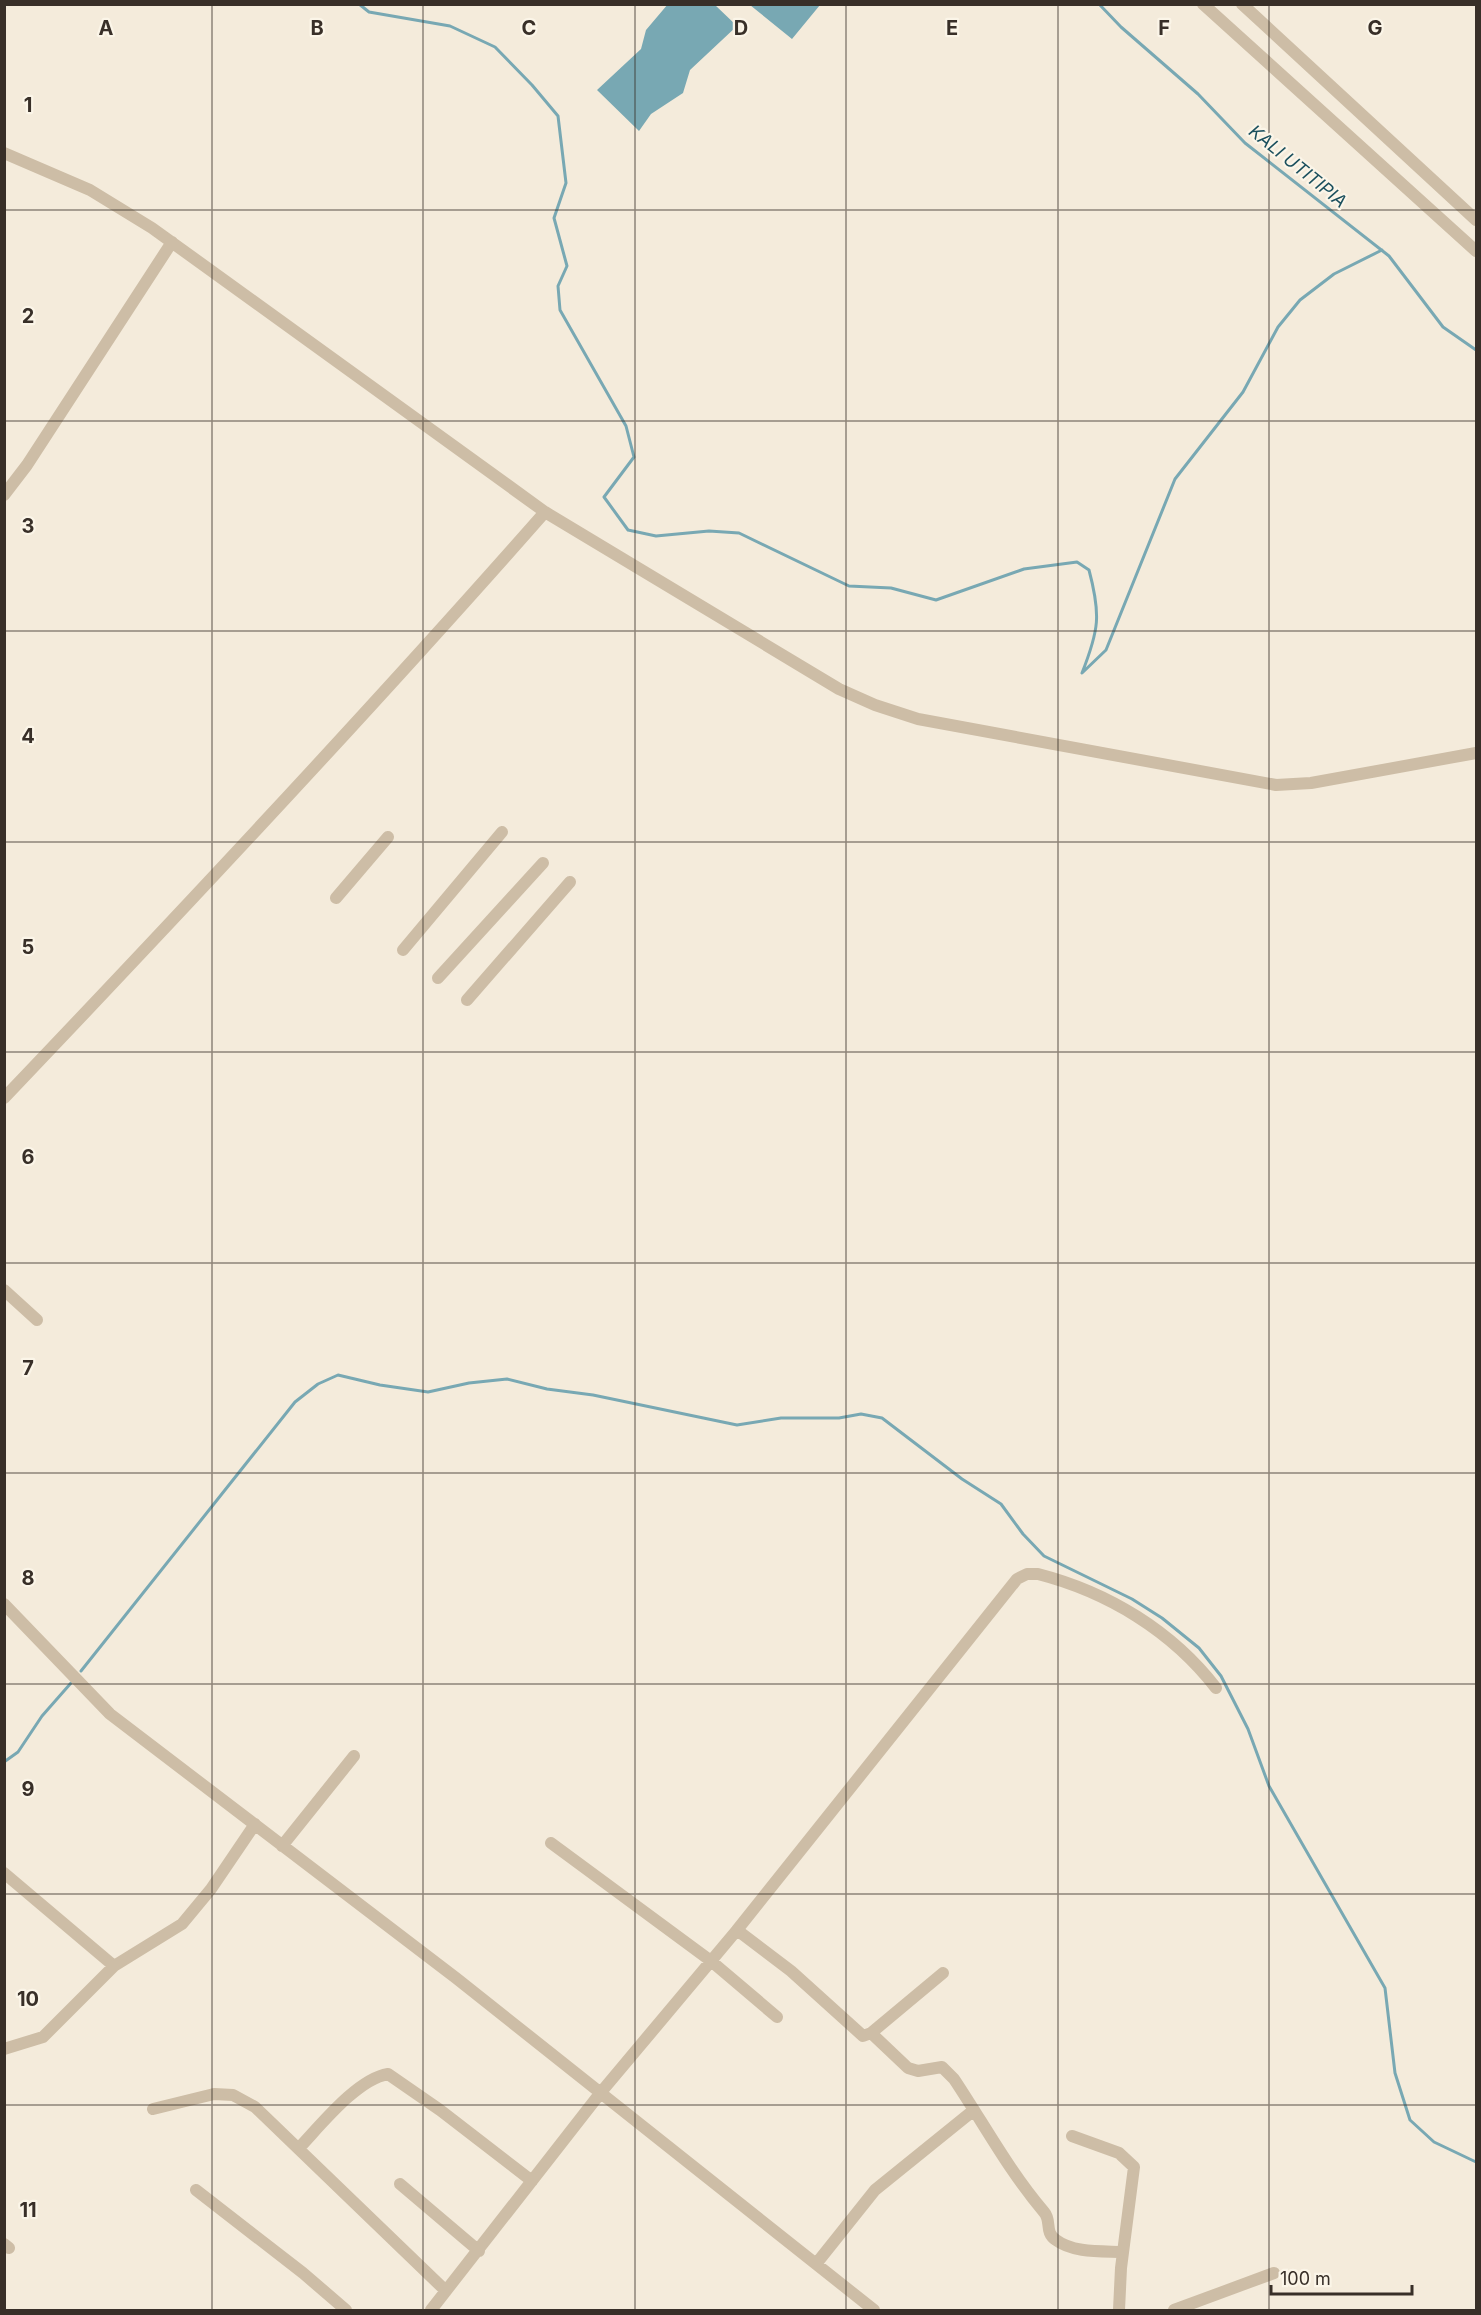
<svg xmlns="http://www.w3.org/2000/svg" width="1481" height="2315" font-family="Inter,sans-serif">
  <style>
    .water { fill: #78a8b3 }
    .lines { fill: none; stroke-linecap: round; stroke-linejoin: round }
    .stream { stroke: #78a8b3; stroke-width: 3 }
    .minor { stroke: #cdbda6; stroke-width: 12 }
    .grid { fill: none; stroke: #382f28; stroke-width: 1.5; stroke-opacity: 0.55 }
    .labels { text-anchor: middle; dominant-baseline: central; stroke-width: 4.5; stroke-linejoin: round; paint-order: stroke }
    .water-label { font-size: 18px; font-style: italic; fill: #1a4f5d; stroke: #fbf5e8 }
    .grid-label { font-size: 20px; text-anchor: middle; font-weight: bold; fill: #382f28; stroke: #fbf5e8; stroke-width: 4.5; stroke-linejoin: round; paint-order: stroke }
  </style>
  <rect width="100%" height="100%" fill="#f4ebdb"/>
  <!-- water -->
  <path class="water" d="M668,4L715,5L737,26L690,70L683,93L651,114L639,131L597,90L641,49L646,30Z
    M750,5H820L792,39Z"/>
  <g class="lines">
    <!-- stream -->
    <path class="stream" d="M359,4L369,12L450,26L495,47L532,85L558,116L566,183L554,218L567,266L558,286L560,310L626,426L634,457L604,497L628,530L656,536L709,531L739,533L849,586L891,588L936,600L1024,569L1077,562L1089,570C1101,615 1099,630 1082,673L1106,650L1175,479L1243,392L1278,327L1300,300L1334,274L1382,250
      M1099,4L1121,27L1198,94L1245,143L1389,256L1443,327L1476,350
      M81,1671L295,1402L318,1384L338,1375L380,1385L428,1392L469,1383L507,1379L547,1389L593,1395L737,1425L781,1418H839L861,1414L882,1418L962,1479L1001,1504L1023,1534L1044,1556L1132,1599L1162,1618L1199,1648L1221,1676L1248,1729L1269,1786L1385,1988L1395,2073L1410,2120L1434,2142L1476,2162
      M4,1762L18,1752L42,1716L71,1683"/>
    <!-- minor -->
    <path class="minor" d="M1203,4L1476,251
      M1242,4L1476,220
      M4,153L90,190L152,228L545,512L839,689L875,705L918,719L1276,785L1311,783L1476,753
      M4,495L27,465L172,242
      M336,898L388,837
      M403,950L502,832
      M438,978L543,863
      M467,1000L570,882
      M4,1098C188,905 370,711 545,512
      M4,1290L37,1320
      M4,1604L110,1714L456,1978L874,2310
      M551,1843L711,1961L777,2017
      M282,1846L354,1756
      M4,1873L114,1966
      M737,1930L791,1971L863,2036L871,2033L943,1973
      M871,2033L908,2068L918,2071L942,2067L954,2079C984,2124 1009,2171 1044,2212C1052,2221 1044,2232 1056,2240C1073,2253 1102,2251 1123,2252
      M4,2049L43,2037L114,1966L182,1924L211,1889L255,1824
      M153,2109L214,2094L233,2095L255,2107L446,2291
      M1072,2136L1119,2153L1134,2167L1121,2268L1119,2310
      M299,2148C320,2126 357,2079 388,2074L440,2110L532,2181
      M400,2184L479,2251
      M196,2190L303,2273L346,2310
      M4,2244L9,2248
      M816,2264L875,2190L974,2110
      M431,2310L602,2091L737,1930L1017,1579L1027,1574H1038C1108,1592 1172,1631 1216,1688
      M1174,2310L1274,2273"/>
  </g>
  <!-- grid -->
  <path class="grid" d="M212,4V2310M423,4V2310M635,4V2310M846,4V2310M1058,4V2310M1269,4V2310M4,210H1476M4,421H1476M4,631H1476M4,842H1476M4,1052H1476M4,1263H1476M4,1473H1476M4,1684H1476M4,1894H1476M4,2105H1476"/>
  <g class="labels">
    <!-- water labels -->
    <g class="water-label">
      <text transform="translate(1298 166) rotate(39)">KALI UTITIPIA</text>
    </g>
  </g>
  <g class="grid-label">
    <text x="106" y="35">A</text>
    <text x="317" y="35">B</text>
    <text x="529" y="35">C</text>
    <text x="741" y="35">D</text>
    <text x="952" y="35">E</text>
    <text x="1164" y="35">F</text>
    <text x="1375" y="35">G</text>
    <text x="28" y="112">1</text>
    <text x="28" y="323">2</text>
    <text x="28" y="533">3</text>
    <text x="28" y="743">4</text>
    <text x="28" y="954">5</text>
    <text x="28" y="1164">6</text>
    <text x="28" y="1375">7</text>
    <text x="28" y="1585">8</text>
    <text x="28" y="1796">9</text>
    <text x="28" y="2006">10</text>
    <text x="28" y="2217">11</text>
  </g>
  <!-- border -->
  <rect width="1481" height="2315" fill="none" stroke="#382f28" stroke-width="12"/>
  <!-- scale -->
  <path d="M1271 2285v9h141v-9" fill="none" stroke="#382f28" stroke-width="3"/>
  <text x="1280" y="2285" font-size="18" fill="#382f28" stroke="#fbf5e8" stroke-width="4.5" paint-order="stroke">100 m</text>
</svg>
